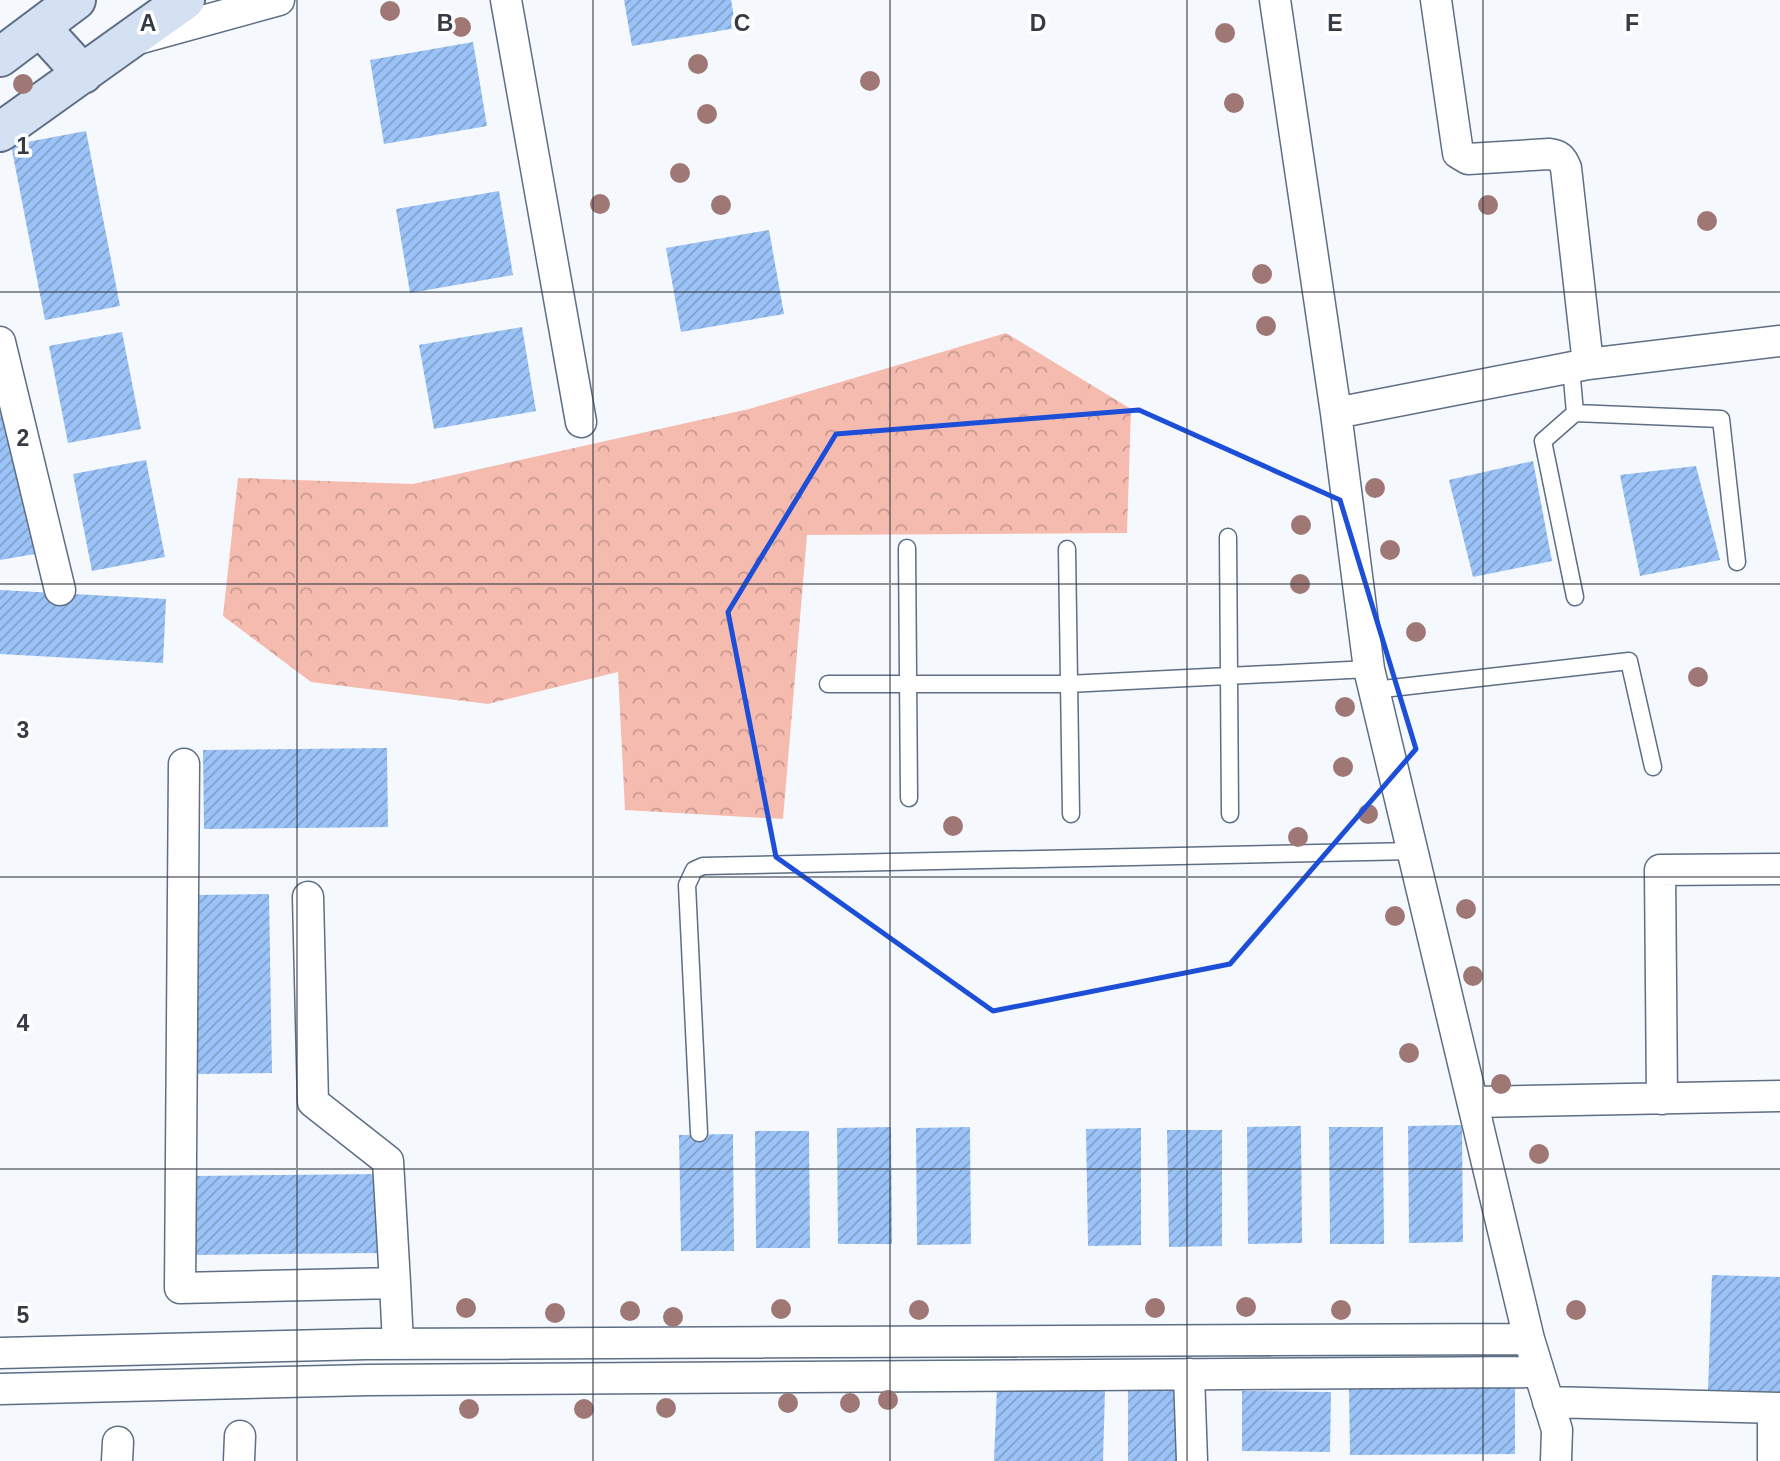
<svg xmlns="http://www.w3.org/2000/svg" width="1780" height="1461" font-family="Arial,sans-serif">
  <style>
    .forest { fill: url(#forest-crowns) }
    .building { fill: url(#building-hatch) }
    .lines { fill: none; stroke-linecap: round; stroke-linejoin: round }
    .lane-casing { stroke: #5e6e84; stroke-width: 19 }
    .street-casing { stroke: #5e6e84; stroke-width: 33 }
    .secondary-casing { stroke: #5e6e84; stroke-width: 42 }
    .lane { stroke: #fff; stroke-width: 16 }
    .street { stroke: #fff; stroke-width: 30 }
    .secondary { stroke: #d4e1f2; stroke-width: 38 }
    .tree { fill: #9f7774 }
    .marked { fill: none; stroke: #1d4ed8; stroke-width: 5; stroke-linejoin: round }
    .grid { fill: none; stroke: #353c46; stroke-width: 2; stroke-opacity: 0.55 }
    .grid-label { font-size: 23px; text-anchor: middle; font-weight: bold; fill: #353c46; stroke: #fff; stroke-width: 7; stroke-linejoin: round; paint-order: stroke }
  </style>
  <defs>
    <pattern id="forest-crowns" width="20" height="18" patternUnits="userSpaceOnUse" patternTransform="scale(1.75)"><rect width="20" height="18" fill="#f6bbaf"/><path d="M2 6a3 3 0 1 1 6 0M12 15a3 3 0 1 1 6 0" fill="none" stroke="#c89990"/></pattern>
    <pattern id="building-hatch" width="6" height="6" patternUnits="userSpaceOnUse" patternTransform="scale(1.75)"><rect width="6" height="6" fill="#9bc3f7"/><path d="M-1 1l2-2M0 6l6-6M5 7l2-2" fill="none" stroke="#7fa0ca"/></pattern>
  </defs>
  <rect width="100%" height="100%" fill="#f5f9fe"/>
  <!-- forest -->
  <path class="forest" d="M1006,333L1131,409L1127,533L807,535L783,819L625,810L618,672L488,704L311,682L223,616L238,478L413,484L749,409Z"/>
  <!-- building -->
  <path class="building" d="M624,0H731L736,28L632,46Z
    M473,42L487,126L384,144L370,60Z
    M86,131L120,306L45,320L11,145Z
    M499,191L513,275L410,293L396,209Z
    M769,230L784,314L681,332L666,248Z
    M522,327L536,411L434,429L419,345Z
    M122,332L141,429L68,443L49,346Z
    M0,382L35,554L0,560Z
    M146,460L165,557L92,571L73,474Z
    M1533,461L1552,561L1473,577L1449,480Z
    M1696,466L1720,560L1640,576L1620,475Z
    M0,590L166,599L163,663L0,654Z
    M387,748L388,827L204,829L203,750Z
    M269,894L272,1073L198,1074L195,895Z
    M1462,1125L1463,1242L1409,1243L1408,1126Z
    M1301,1126L1302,1243L1248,1244L1247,1127Z
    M891,1127L892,1244H838L837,1128Z
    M970,1127L971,1244L917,1245L916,1128Z
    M1329,1127H1383L1384,1244H1330Z
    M1141,1128V1245L1088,1246L1086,1129Z
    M1167,1130H1222V1246L1169,1247Z
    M755,1131H809L810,1248H756Z
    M733,1134L734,1251H681L679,1135Z
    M379,1174L380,1253L196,1255L195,1176Z
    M1712,1275L1780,1277V1392L1708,1390Z
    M1128,1381H1185L1184,1461H1128Z
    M997,1386L1105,1390L1103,1461H994Z
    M1515,1387V1454L1350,1455L1349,1388Z
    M1242,1391L1331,1392L1330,1452L1242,1451Z"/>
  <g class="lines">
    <defs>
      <path id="lane" d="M1571,367L1575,413
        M1228,537L1230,814
        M907,548L909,798
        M1067,549L1071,814
        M1575,597L1543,441L1575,413L1721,419L1737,562
        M828,684H1068L1369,669
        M1374,690L1629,661L1653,767
        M699,1133L687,885L694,870L703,866L1414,851"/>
      <path id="street" d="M506,0L581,422
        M1275,0L1336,413L1369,669L1529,1339L1557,1430L1556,1461
        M1436,0L1458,153L1468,159L1549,154C1559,155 1562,158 1566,168L1588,364
        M141,38L279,0
        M0,342L60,590
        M1336,413L1588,364L1780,341
        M184,764L180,1288L395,1283L398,1344
        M308,897L313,1102L388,1161L395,1283
        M1662,1099L1660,870L1780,869
        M1474,1102L1780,1096
        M0,1353L366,1344L1529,1339
        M1189,1374L1192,1461
        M0,1389L368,1380L1539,1372
        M1548,1402L1780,1408
        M1773,1408V1461
        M117,1461L118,1442
        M239,1461L240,1436"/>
      <path id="secondary" d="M40,27L83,74
        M0,57L76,0
        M0,132L185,0"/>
    </defs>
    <!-- lane casing -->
    <use href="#lane" class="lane-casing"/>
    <!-- street casing -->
    <use href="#street" class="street-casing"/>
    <!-- secondary casing -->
    <use href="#secondary" class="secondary-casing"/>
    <!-- lane -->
    <use href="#lane" class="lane"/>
    <!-- street -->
    <use href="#street" class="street"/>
    <!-- secondary -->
    <use href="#secondary" class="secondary"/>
  </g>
  <!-- trees -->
  <g class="tree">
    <circle cx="390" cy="11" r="10"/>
    <circle cx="461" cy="27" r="10"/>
    <circle cx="1225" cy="33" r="10"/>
    <circle cx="698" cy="64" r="10"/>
    <circle cx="870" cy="81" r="10"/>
    <circle cx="23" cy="84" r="10"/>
    <circle cx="1234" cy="103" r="10"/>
    <circle cx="707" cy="114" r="10"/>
    <circle cx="680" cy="173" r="10"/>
    <circle cx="600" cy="204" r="10"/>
    <circle cx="721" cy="205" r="10"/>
    <circle cx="1488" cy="205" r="10"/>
    <circle cx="1707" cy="221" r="10"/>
    <circle cx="1262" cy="274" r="10"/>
    <circle cx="1266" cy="326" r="10"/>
    <circle cx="1375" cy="488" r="10"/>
    <circle cx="1301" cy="525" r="10"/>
    <circle cx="1390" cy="550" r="10"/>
    <circle cx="1300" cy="584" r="10"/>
    <circle cx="1416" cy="632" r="10"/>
    <circle cx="1698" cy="677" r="10"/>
    <circle cx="1345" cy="707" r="10"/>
    <circle cx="1343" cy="767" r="10"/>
    <circle cx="1368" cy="814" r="10"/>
    <circle cx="953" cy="826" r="10"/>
    <circle cx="1298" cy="837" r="10"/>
    <circle cx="1466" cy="909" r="10"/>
    <circle cx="1395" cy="916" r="10"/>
    <circle cx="1473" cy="976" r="10"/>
    <circle cx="1409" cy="1053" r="10"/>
    <circle cx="1501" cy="1084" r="10"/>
    <circle cx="1539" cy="1154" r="10"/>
    <circle cx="1246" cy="1307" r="10"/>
    <circle cx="466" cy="1308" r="10"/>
    <circle cx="1155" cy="1308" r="10"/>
    <circle cx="781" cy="1309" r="10"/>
    <circle cx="919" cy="1310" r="10"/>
    <circle cx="1341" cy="1310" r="10"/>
    <circle cx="1576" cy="1310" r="10"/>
    <circle cx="630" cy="1311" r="10"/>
    <circle cx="555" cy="1313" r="10"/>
    <circle cx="673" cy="1317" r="10"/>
    <circle cx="888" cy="1400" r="10"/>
    <circle cx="788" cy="1403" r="10"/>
    <circle cx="850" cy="1403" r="10"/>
    <circle cx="666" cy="1408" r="10"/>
    <circle cx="469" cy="1409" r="10"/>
    <circle cx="584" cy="1409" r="10"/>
  </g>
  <!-- marked area -->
  <path class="marked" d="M1139,410L1340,500L1416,749L1230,964L993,1011L776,857L728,612L836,434Z"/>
  <!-- grid -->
  <path class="grid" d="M297,0V1461M593,0V1461M890,0V1461M1187,0V1461M1483,0V1461M0,292H1780M0,584H1780M0,877H1780M0,1169H1780"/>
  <g class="grid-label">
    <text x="148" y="31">A</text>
    <text x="445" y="31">B</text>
    <text x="742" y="31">C</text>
    <text x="1038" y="31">D</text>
    <text x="1335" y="31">E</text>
    <text x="1632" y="31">F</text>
    <text x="23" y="154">1</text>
    <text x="23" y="446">2</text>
    <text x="23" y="738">3</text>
    <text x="23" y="1031">4</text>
    <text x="23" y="1323">5</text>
  </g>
</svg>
